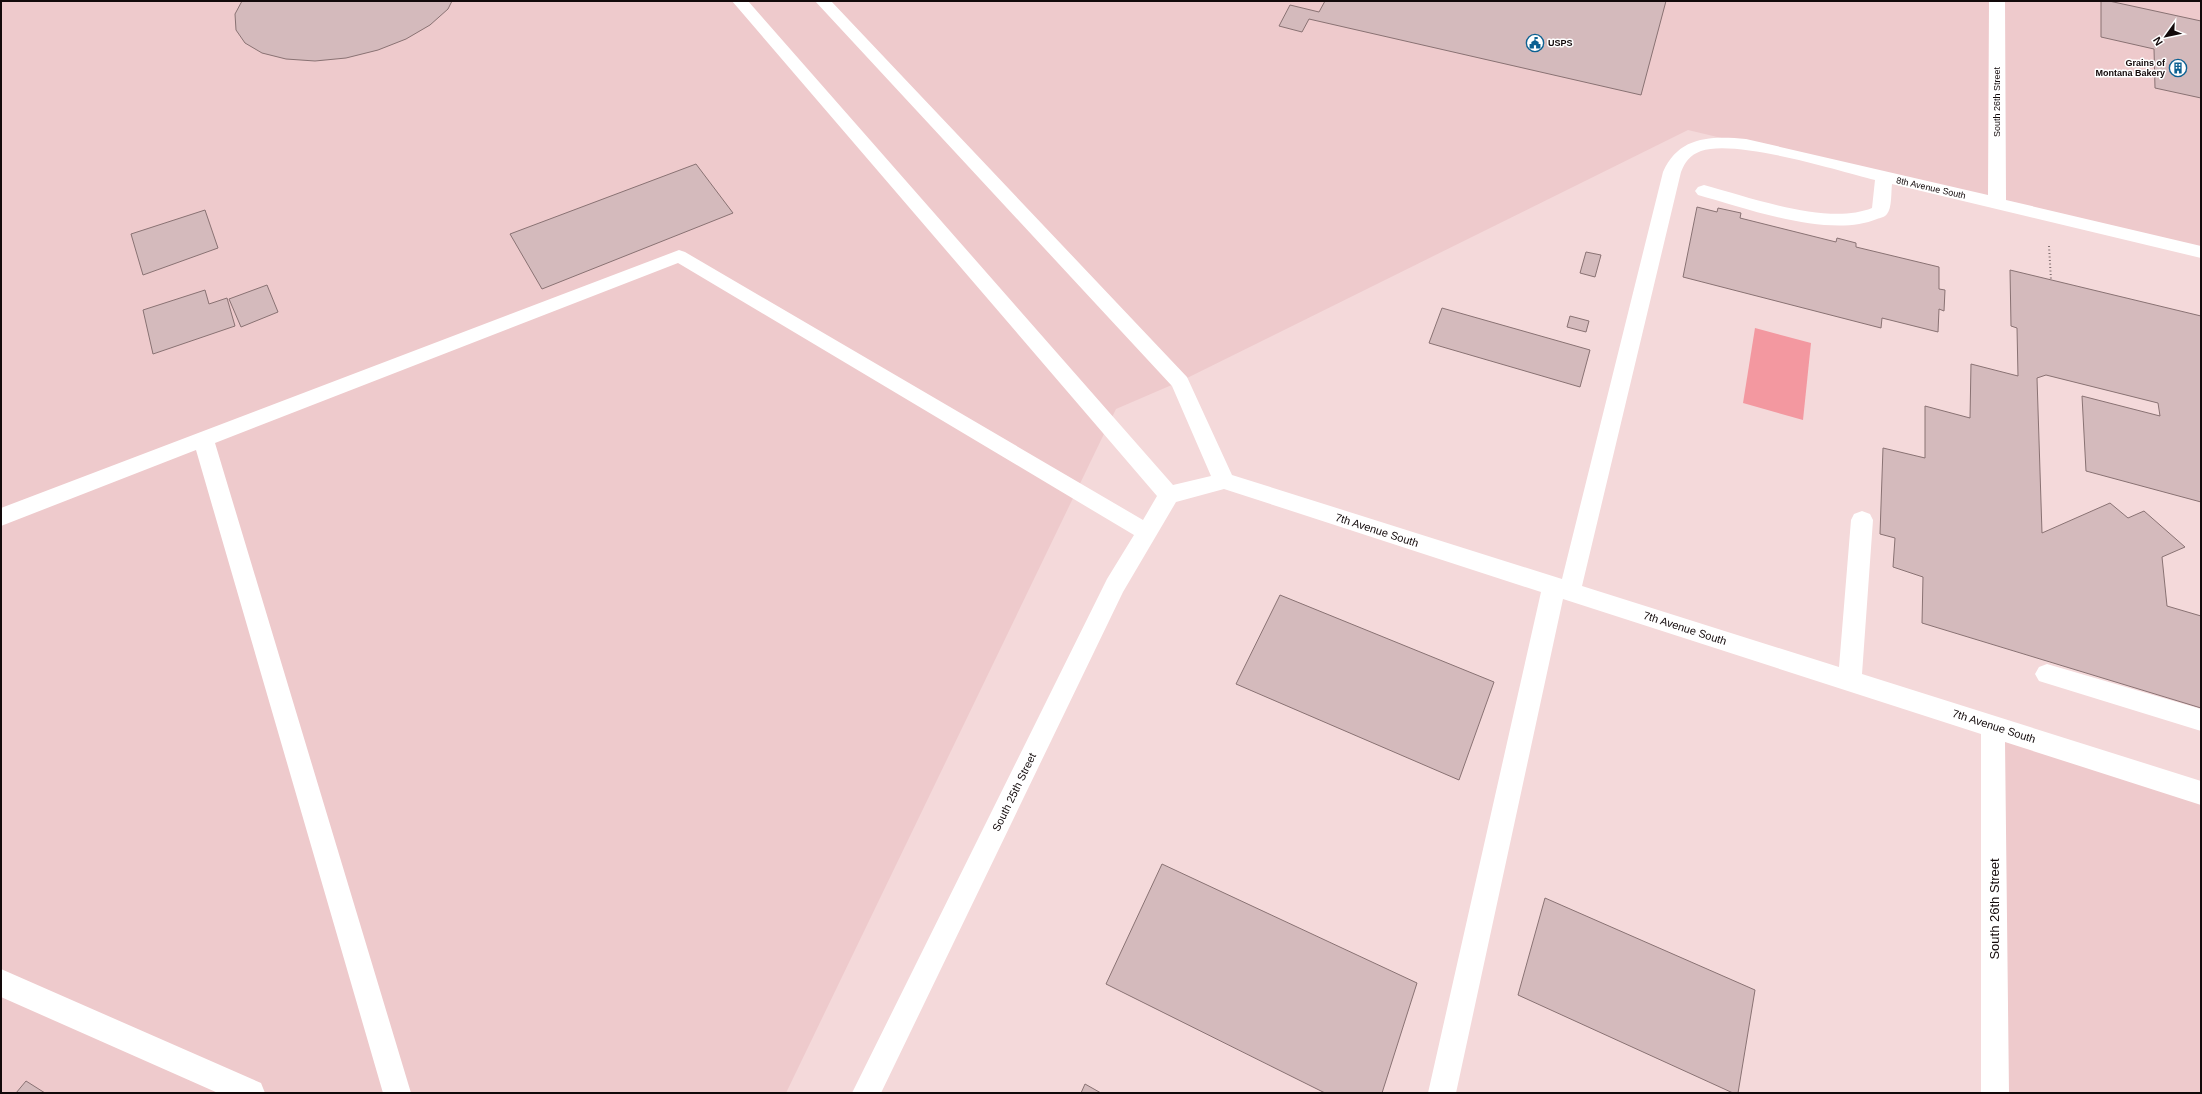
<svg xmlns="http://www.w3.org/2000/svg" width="2202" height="1094" font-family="Helvetica,sans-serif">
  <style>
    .built { fill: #eecacc }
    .green { fill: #f398a0 }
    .building { fill: #d4babc; stroke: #897273 }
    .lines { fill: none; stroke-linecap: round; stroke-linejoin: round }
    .path { stroke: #827071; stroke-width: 2; stroke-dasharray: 1 2.5; stroke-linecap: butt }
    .minor { fill: #fff; fill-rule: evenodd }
    .labels { text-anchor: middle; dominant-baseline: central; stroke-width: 3; stroke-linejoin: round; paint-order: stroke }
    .far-poi-label { font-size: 9px; font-weight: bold; fill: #12090a; stroke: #fff; text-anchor: start }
    .far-street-label { font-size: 9px; fill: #12090a; stroke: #fff }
    .street-label { font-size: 11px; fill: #12090a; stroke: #fff }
    .near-street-label { font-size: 13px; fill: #12090a; stroke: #fff }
  </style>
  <rect width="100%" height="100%" fill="#f4d9da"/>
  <!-- built -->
  <path class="built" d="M1,1H2201V252L1688,130L1181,381L1116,409L786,1093H1Z
    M1993,726L2201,793V1093H1995Z"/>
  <!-- green -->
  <path class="green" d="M1755,328L1811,343L1803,420L1743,403Z"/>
  <!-- building -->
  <path class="building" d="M242,1H452L448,9L430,25L406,39L378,50L346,58L315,61L286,59L262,53L245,43L236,30L235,14Z
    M1325,1H1666L1641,95L1309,19L1302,32L1279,26L1290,5L1319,12Z
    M2101,1H2109L2201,21V98L2155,88L2154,49L2101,37Z
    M696,164L733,213L542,289L510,234Z
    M1697,207L1717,212L1718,208L1741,213L1740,218L1836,242L1837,238L1856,243V247L1939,267V289L1945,290L1944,311L1939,309L1938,332L1882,318L1881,328L1683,277Z
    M205,210L218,248L143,275L131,234Z
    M1586,252L1601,255L1595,277L1580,273Z
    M2010,270L2201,316V502L2086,471L2082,396L2160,416L2158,403L2046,375L2037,378L2042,533L2110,503L2128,518L2144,511L2185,547L2162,557L2167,606L2201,616V708L1922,623L1923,577L1893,567L1895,538L1880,534L1883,448L1925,458V406L1970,418L1971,364L2018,376L2017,328L2011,326Z
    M267,285L278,312L241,327L229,299Z
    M205,290L209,304L227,298L235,326L153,354L143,310Z
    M1442,308L1590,350L1580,387L1429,343Z
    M1570,316L1589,321L1586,332L1567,327Z
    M1280,595L1494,682L1459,780L1236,684Z
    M1162,864L1417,983L1382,1093H1325L1106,984Z
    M1545,898L1755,990L1738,1093H1733L1518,995Z
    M26,1081L45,1093H16Z
    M1085,1084L1101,1093H1081Z"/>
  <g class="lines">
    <!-- path -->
    <path class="path" d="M2049,246L2051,280"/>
    <!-- minor -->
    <path class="minor" d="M732,1H748L1173,485L1211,476L1172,386L815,1H831L1187,377L1232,475L1562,579L1663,172C1679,136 1711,136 1746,139L1988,195L1989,1H2005L2006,200L2201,246V258L1892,184C1891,192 1892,208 1887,214C1885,217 1880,218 1877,219C1830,239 1745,208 1698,195L1695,191L1698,187L1704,185C1749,197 1828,226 1872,208L1875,180C1836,170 1736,139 1701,151C1690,155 1685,162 1681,172L1582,586L1839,667L1851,520L1854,514L1862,511L1870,514L1873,520L1862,674L2201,781V805L2005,742L2009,1093H1981V734L1563,599L1456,1093H1428L1541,592L1224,489L1176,502L1123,592L881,1093H852L1107,579L1134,535L678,263L215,443L411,1093H383L196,450L1,526V508L679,250L685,252L1143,520L1157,496Z
      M2047,664L2201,709V731L2039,681L2035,674L2039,667Z
      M1,969L261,1083L265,1093H218L1,997Z"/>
  </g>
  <!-- icons -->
  <defs>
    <symbol id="civic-ring" viewBox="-11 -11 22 22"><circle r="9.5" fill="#fff" stroke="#0c6192" stroke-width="1.5"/><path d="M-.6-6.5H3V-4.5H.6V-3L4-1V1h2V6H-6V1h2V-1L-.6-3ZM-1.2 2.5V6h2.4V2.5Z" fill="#0c6192"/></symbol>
    <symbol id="building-ring" viewBox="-11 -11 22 22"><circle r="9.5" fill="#fff" stroke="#0c6192" stroke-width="1.5"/><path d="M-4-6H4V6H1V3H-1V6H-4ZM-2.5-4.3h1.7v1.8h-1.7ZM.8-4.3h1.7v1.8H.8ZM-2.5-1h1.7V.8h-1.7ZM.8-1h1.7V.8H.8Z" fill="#0c6192"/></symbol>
  </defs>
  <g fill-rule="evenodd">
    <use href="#civic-ring" x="1525" y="33" width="20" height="20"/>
    <use href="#building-ring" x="2168" y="58" width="20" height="20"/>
  </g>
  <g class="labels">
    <!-- far-poi labels -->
    <g class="far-poi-label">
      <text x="1548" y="43">USPS</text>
      <text x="2165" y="63" text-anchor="end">Grains of<tspan x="2165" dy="10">Montana Bakery</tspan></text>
    </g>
    <!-- far-street labels -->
    <g class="far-street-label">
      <text transform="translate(1997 102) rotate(-90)">South 26th Street</text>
      <text transform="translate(1931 188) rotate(13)">8th Avenue South</text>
    </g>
    <!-- street labels -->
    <g class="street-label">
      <text transform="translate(1377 530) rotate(18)">7th Avenue South</text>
      <text transform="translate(1685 628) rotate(18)">7th Avenue South</text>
      <text transform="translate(1994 726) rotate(18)">7th Avenue South</text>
      <text transform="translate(1014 792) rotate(-64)">South 25th Street</text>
    </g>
    <!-- near-street labels -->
    <g class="near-street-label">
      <text transform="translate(1994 909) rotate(-90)">South 26th Street</text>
    </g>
  </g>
  <!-- border -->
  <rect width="2202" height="1094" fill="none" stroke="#12090a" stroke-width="4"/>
  <!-- north arrow -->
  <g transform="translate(2166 36) rotate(237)" stroke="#ffffff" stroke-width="3" paint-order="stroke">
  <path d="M0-3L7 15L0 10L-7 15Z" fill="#12090a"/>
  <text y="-6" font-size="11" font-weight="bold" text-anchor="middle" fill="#12090a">N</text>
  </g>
</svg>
